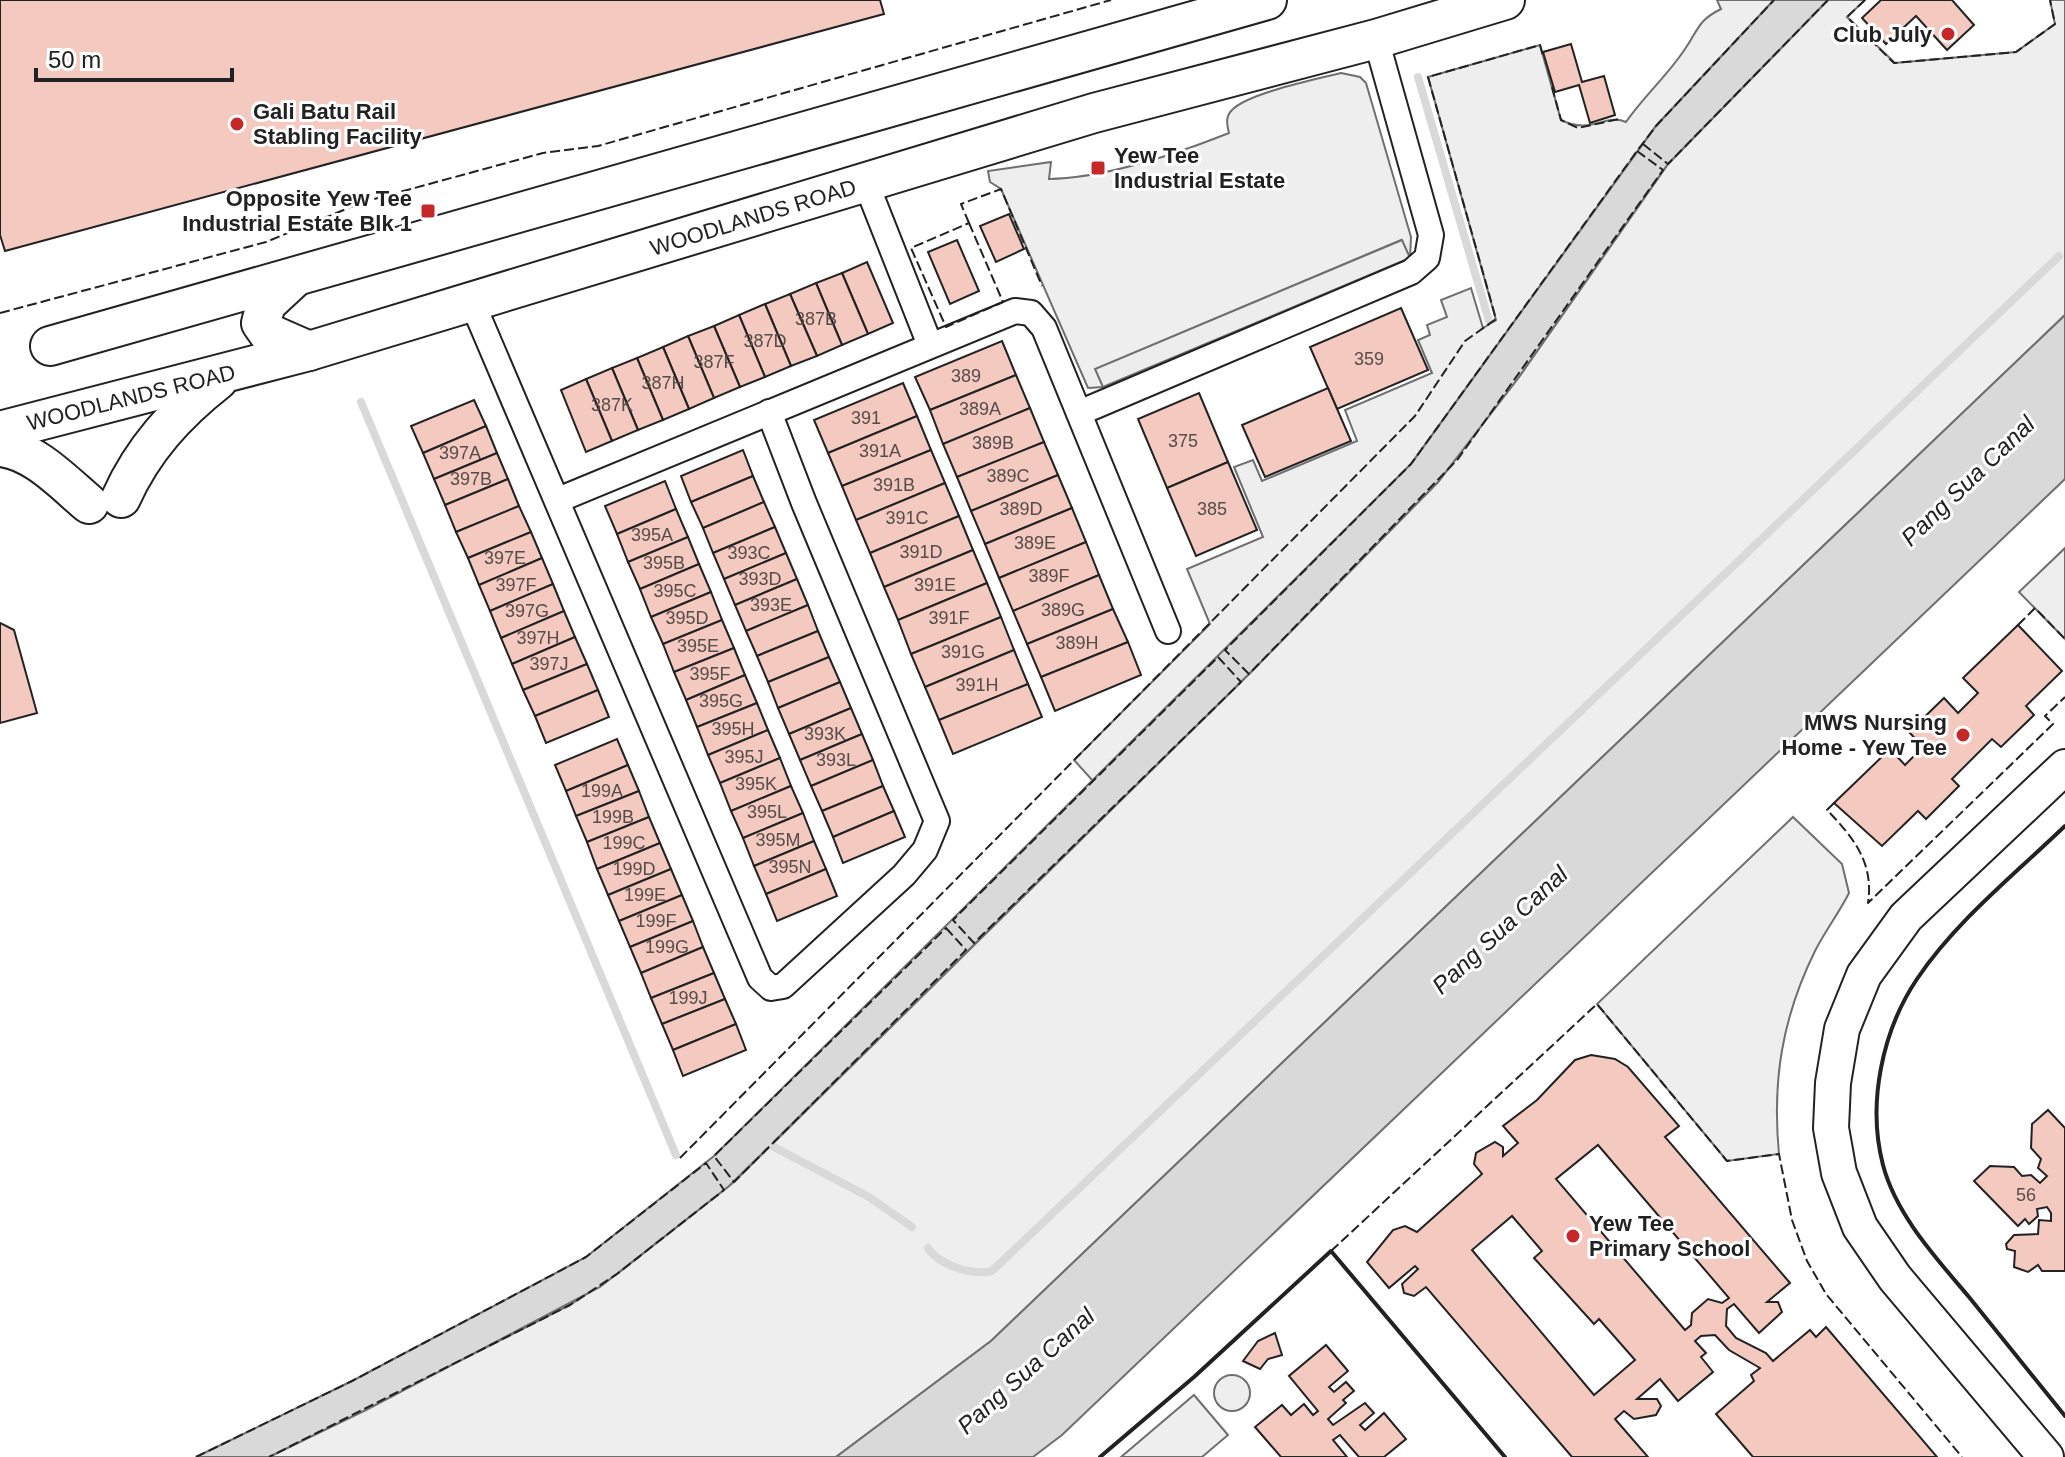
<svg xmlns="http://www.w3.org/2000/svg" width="2065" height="1457" font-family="Arial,sans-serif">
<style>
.green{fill:#eee;stroke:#6f6f6f;stroke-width:2}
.parking{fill:#ededed;stroke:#6f6f6f;stroke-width:2}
.water{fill:#d9d9d9;stroke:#6f6f6f;stroke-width:2}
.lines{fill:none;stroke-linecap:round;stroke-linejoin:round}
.stream{stroke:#d9d9d9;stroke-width:8}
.building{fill:#f3c9c0;stroke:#222;stroke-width:2;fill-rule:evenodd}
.street-casing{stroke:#222;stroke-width:28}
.secondary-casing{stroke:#222;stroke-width:38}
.primary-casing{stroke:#222;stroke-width:42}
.street{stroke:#fff;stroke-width:24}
.secondary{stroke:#fff;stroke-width:34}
.primary{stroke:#fff;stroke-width:38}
.fence{stroke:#222;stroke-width:2;stroke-dasharray:10 4;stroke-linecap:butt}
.wall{stroke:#222;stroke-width:4}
.poi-dot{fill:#c62828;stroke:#fff;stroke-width:3}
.labels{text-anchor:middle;stroke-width:6;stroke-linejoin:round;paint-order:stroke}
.number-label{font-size:18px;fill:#564c4a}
.poi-label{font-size:22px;font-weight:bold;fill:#222;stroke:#fff;text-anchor:end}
.street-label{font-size:22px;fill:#222;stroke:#fff}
.water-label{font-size:24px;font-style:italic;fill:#222;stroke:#fff}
</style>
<rect width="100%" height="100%" fill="#fff"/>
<!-- green -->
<g class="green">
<path d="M1717,0h57l-118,126 -245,338 -318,317 -19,-21 136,-136 -23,-55 76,-32 -29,-70 19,-7 9,21 95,-40 -12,-31 87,-37 -14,-33 12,-5 -3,-10 20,-8 -6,-17 30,-12 12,40 13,-8 -68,-243 112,-32 21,75c30,15 45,-7 65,2 18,-26 42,-47 59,-73 14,-20 12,-28 36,-40z"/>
<polygon points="1828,0 1865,0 1847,17 1895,63 2016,52 2055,24 2050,0 2065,0 2065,315 991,1341 836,1457 269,1457 570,1305 617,1274 734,1182 1249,674 1438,482 1519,377 1668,164"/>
<path d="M1341,73l19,4 6,6 45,154 -1,21 -9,-18 -305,129 7,18 -15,1 -87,-199 -11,-7 -2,-11 63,-9 -2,17c56,-1 127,-25 180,-46 -2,-8 -4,-16 3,-23 16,-17 85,-31 109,-37z"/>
<polygon points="2065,548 2065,639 2019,592"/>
<path d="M1793,817l49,47 7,29c-10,20 -24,38 -34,58 -33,67 -43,130 -36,203l-52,7 -130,-157z"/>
<circle cx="1232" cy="1393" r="18"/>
<polygon points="1194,1395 1228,1435 1202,1457 1121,1457"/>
</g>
<!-- parking -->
<polygon class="parking" points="1402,240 1410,258 1103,387 1095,369"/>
<!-- water -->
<g class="water">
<polygon points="1774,0 1828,0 1668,164 1519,377 1438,482 1249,674 729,1186 600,1287 366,1410 269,1457 196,1457 352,1381 586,1257 714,1156 1411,464 1656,126"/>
<polygon points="2065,315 2065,479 1062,1435 1033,1457 836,1457 991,1341"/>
</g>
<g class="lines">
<!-- stream -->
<g class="stream">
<polyline points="1418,77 1489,321"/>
<polyline points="361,402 676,1155"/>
<polyline points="763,1137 772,1146 869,1197 912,1227"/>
<path d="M928,1248c11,17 44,28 64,23l1067,-1015"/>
</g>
</g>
<!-- building -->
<g class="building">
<polygon points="0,0 880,0 884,14 5,251 0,235"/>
<polygon points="1881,0 1952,0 1974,25 1947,50 1916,16 1886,44 1862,18"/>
<polygon points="1571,44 1582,82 1604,76 1615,115 1590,123 1579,85 1555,92 1543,52"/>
<polygon points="1009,214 1024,249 996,262 980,226"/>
<polygon points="957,240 979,291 950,304 928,252"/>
<polygon points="867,262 893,323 868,334 842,273"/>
<polygon points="842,273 868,334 842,345 816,283"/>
<polygon points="816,283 842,345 817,356 790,294"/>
<polygon points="790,294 817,356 791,366 765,304"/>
<polygon points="765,304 791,366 765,377 739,315"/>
<polygon points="1401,308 1428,370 1337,409 1310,347"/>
<polygon points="739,315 765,377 740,387 714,326"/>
<polygon points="714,326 740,387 714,398 688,336"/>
<polygon points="688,336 714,398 689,409 663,347"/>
<polygon points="1002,341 1016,375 930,410 915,377"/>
<polygon points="663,347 689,409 663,420 637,358"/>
<polygon points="637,358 663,420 638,430 612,368"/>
<polygon points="612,368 638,430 612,441 586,379"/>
<polygon points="1016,375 1030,408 943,444 930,410"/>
<polygon points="586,379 612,441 586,452 561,390"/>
<polygon points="903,383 917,416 828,453 814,420"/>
<polygon points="1328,388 1351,441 1265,477 1242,425"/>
<polygon points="1199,393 1228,462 1167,488 1138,419"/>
<polygon points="474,400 486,426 423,453 411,426"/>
<polygon points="1030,408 1044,442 957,477 943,444"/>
<polygon points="917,416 931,450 842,486 828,453"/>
<polygon points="486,426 497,453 434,479 423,453"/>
<polygon points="1044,442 1058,475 971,511 957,477"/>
<polygon points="743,450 753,476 691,502 681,476"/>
<polygon points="931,450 945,483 856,520 842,486"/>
<polygon points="497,453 508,479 445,505 434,479"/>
<polygon points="1228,462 1257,530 1196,556 1167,488"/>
<polygon points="1058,475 1072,508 985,544 971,511"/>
<polygon points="753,476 764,502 703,528 691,502"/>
<polygon points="508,479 519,506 456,532 445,505"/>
<polygon points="665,481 676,509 617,534 605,506"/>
<polygon points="945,483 959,516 870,553 856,520"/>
<polygon points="764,502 775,527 713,553 703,528"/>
<polygon points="519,506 531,532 468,558 456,532"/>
<polygon points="1072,508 1086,542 999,578 985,544"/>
<polygon points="676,509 688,537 628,562 617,534"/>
<polygon points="959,516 973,550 884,587 870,553"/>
<polygon points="775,527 786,553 724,579 713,553"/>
<polygon points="531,532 542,558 479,585 468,558"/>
<polygon points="688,537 699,564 640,589 628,562"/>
<polygon points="1086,542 1099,575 1013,611 999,578"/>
<polygon points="973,550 987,583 898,620 884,587"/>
<polygon points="786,553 797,579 735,605 724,579"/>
<polygon points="542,558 553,584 490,611 479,585"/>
<polygon points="699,564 711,592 651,617 640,589"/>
<polygon points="1099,575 1113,609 1027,644 1013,611"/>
<polygon points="797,579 808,605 746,631 735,605"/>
<polygon points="987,583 1001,617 911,654 898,620"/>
<polygon points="553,584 564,611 501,638 490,611"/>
<polygon points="711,592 722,620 663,644 651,617"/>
<polygon points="808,605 818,631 757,656 746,631"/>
<polygon points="1113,609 1128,642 1041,677 1027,644"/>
<polygon points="564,611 575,637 512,664 501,638"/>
<polygon points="1001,617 1014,650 925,687 911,654"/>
<polygon points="722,620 734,648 674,672 663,644"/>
<polygon points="0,623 14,630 37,713 0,723"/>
<polygon points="2018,625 2062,671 2026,706 2034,715 2001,747 1992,739 1952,779 1959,786 1926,819 1918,811 1882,846 1834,803 1890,749 1905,765 1923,747 1909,732 1944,698 1958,713 1978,693 1963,678"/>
<polygon points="818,631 829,657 768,682 757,656"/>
<polygon points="575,637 587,664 523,690 512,664"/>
<polygon points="1128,642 1141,675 1055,711 1041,677"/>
<polygon points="734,648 745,675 686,700 674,672"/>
<polygon points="1014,650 1028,684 939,720 925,687"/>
<polygon points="829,657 840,682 778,708 768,682"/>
<polygon points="587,664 598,690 535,716 523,690"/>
<polygon points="745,675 757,703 697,727 686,700"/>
<polygon points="840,682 851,708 789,734 778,708"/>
<polygon points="1028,684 1042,717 953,754 939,720"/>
<polygon points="598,690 609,717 546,743 535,716"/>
<polygon points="757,703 768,730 708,755 697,727"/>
<polygon points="851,708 862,734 800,760 789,734"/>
<polygon points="768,730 780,758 720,783 708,755"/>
<polygon points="862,734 873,760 811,786 800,760"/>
<polygon points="617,739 628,765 566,791 555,765"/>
<polygon points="780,758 791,786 731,811 720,783"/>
<polygon points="873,760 883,786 822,811 811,786"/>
<polygon points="628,765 639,791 576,816 566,791"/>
<polygon points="791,786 803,813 743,838 731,811"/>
<polygon points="883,786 894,811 833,837 822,811"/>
<polygon points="639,791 649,817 587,842 576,816"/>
<polygon points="894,811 905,837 843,863 833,837"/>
<polygon points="803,813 814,841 754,866 743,838"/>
<polygon points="649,817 660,843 597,869 587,842"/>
<polygon points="814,841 826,869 766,894 754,866"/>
<polygon points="660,843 671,869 608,895 597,869"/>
<polygon points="671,869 682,895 619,921 608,895"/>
<polygon points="826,869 837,896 777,921 766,894"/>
<polygon points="682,895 693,921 630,947 619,921"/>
<polygon points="693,921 703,947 641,973 630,947"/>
<polygon points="703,947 714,973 651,998 641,973"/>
<polygon points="714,973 725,999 662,1024 651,998"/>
<polygon points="725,999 736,1024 673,1050 662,1024"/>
<polygon points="736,1024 746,1050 683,1076 673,1050"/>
<path d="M1591,1055l24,4 13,8 51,59 -14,11 125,146 -23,19h11l4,10 -23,21 -25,-29 -7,5 -1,17 10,12 30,15 7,8 37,-31 6,7 10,-10 111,130h-184l-37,-43 38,-33 -3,-6 9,-7 -31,-18 -14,-15 -14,1 -6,5 11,12 -5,4 12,15 -35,29 -18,-22 -23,20h20l4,7 -5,9 -22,4 -10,-8 -9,8 33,38h-76l-146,-170 -12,9 -10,-3 -2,-9 16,-15 -3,-3 -26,22 -22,-26 26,-32 12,-4 12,6 65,-58 -8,-10 2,-11 19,-11 8,5v9l15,-13 -15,-17 34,-26 38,-40zM1598,1145l131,153 -7,5 -14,-4 -16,14 -1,12 -6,5 -129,-151zM1512,1216l30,35 -8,7 60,66 5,-5 36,41 -41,35 -122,-145z"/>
<polygon points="2048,1110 2065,1128 2065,1271 2042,1271 2038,1265 2028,1272 2014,1267 2015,1251 2007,1249 2006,1244 2014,1235 2038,1234 2039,1220 2051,1221 2051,1213 2047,1207 2037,1209 2038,1216 2029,1224 2025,1219 2018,1226 1974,1181 1990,1166 2014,1167 2022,1176 2031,1175 2040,1183 2047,1176 2038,1168 2041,1159 2031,1148 2032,1124"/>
<polygon points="1275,1333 1282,1355 1268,1359 1260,1369 1243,1361 1258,1341"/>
<polygon points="1326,1345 1348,1371 1329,1387 1334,1392 1346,1382 1354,1391 1343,1400 1346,1403 1328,1419 1333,1425 1365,1403 1374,1413 1360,1425 1365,1430 1384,1413 1406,1439 1384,1457 1359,1457 1340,1435 1333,1440 1347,1457 1281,1457 1255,1427 1282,1405 1291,1415 1304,1404 1313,1415 1318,1411 1289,1376"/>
</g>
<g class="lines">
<!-- street casing -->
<g class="street-casing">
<g id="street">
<polyline points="866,183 930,345"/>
<polyline points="472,302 760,978 771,988 783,986 904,875 925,850 937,821 804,503 769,412"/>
<polyline points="1079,413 1411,272 1427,258 1431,235 1376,39"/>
<polyline points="558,500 1015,311 1031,313 1044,328 1168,631"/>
</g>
</g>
<!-- secondary casing -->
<g class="secondary-casing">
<polyline id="secondary" points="2046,1457 1895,1278 1860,1227 1839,1173 1831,1128 1833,1083 1842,1029 1864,975 1906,917 2065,767"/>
</g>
<!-- primary casing -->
<g class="primary-casing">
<g id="primary">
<polyline points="294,278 266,304 261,323 268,333 309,351"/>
<polyline points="50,346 1267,0"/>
<polyline points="0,431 309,351 1094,113 1376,39 1505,0"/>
<path d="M0,447c34,3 64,36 89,57"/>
<path d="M121,498c22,-49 55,-85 97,-118"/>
</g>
</g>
<!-- street -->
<use href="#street" class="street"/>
<!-- secondary -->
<use href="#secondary" class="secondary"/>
<!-- primary -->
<use href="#primary" class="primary"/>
<!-- fence -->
<g class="fence">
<polyline points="1865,0 1847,17 1894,63 2016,52 2055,24 2050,0"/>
<polyline points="1552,87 1561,120 1578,128 1619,119"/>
<polyline points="1643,144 1668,164 1828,0"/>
<polyline points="1637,151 1663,170 1458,459 1249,674 1225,650 1411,464 1637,151 1656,126 1774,0"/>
<polygon points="969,223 1003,302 946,327 911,248"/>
<polyline points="969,223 961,204 1001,189 1042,286"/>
<polyline points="0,313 266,242 363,202 543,153 598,146 1111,0"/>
<polyline points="2018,625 2035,608 2065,639"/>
<polygon points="1218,657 1241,682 974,943 953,920"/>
<path d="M1834,803l-7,7c27,28 47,53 41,93l185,-179 -8,-8 20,-19"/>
<polygon points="946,928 966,950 734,1182 714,1156"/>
<polyline points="680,1158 1415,416 1465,341 1496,319 1428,77 1540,45 1543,56"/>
<polyline points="1331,1251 1597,1004 1727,1161 1779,1154 1792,1220 1807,1261 1826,1294 1962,1457"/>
<polyline points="196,1457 352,1381 586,1257 706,1163 724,1190 617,1274 570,1305 269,1457"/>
</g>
<!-- wall -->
<g class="wall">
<path d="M2065,826c-50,48 -109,95 -148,153 -35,52 -50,125 -34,186 13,50 54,94 86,132 32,40 64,79 96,119"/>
<polyline points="1100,1457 1194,1377 1331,1251 1505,1457"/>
</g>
</g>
<!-- markers -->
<g class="poi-dot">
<circle cx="1948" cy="34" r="8"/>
<circle cx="237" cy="124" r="8"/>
<rect x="1090" y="160" width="16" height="16" rx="4"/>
<rect x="420" y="203" width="16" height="16" rx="4"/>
<circle cx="1963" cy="735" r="8"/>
<circle cx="1573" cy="1236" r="8"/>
</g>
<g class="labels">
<!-- number labels -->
<g class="number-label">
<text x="816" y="325">387B</text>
<text x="765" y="347">387D</text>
<text x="1369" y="365">359</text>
<text x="714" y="368">387F</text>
<text x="966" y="382">389</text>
<text x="663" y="389">387H</text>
<text x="612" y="411">387K</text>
<text x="980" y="415">389A</text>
<text x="866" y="424">391</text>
<text x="1183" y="447">375</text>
<text x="993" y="449">389B</text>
<text x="880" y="457">391A</text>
<text x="460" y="459">397A</text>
<text x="1008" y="482">389C</text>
<text x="471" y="485">397B</text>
<text x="894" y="491">391B</text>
<text x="1021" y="515">389D</text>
<text x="1212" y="515">385</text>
<text x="907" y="524">391C</text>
<text x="652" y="541">395A</text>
<text x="1035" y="549">389E</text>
<text x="921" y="558">391D</text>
<text x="749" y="559">393C</text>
<text x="505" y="564">397E</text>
<text x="664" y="569">395B</text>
<text x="1049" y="582">389F</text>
<text x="760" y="585">393D</text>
<text x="516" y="591">397F</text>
<text x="935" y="591">391E</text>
<text x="675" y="597">395C</text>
<text x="771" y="611">393E</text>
<text x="1063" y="616">389G</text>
<text x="527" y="617">397G</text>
<text x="687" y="624">395D</text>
<text x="949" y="624">391F</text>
<text x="538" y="644">397H</text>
<text x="1077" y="649">389H</text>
<text x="698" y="652">395E</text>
<text x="963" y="658">391G</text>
<text x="549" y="670">397J</text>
<text x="710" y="680">395F</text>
<text x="977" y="691">391H</text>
<text x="721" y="707">395G</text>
<text x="733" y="735">395H</text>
<text x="825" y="740">393K</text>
<text x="744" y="763">395J</text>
<text x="836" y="766">393L</text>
<text x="756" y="790">395K</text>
<text x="602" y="797">199A</text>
<text x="767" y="818">395L</text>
<text x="613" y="823">199B</text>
<text x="778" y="846">395M</text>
<text x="624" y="849">199C</text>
<text x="790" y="873">395N</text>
<text x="634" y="875">199D</text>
<text x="645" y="901">199E</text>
<text x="656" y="927">199F</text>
<text x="667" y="953">199G</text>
<text x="688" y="1004">199J</text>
<text x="2026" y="1201">56</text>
</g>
<!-- poi labels -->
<g class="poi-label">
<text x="1932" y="42">Club July</text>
<text x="253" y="119" text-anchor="start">Gali Batu Rail<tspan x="253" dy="25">Stabling Facility</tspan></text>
<text x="1114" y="163" text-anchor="start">Yew Tee<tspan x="1114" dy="25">Industrial Estate</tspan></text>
<text x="412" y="206">Opposite Yew Tee<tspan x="412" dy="25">Industrial Estate Blk 1</tspan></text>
<text x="1947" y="730">MWS Nursing<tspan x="1947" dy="25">Home - Yew Tee</tspan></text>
<text x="1589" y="1231" text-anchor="start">Yew Tee<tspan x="1589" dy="25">Primary School</tspan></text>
</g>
<!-- street labels -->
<g class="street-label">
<text transform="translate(753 217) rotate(-17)" y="8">WOODLANDS ROAD</text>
<text transform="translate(131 397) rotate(-14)" y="8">WOODLANDS ROAD</text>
</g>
<!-- water labels -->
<g class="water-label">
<text transform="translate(1968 481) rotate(-44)" y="8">Pang Sua Canal</text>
<text transform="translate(1500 930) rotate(-43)" y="8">Pang Sua Canal</text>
<text transform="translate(1026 1371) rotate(-42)" y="8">Pang Sua Canal</text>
</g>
</g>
<!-- scale -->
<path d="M36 68v12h196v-12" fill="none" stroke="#222222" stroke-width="4"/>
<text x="48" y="68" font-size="24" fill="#222222" stroke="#ffffff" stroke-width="6" paint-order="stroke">50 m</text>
</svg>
